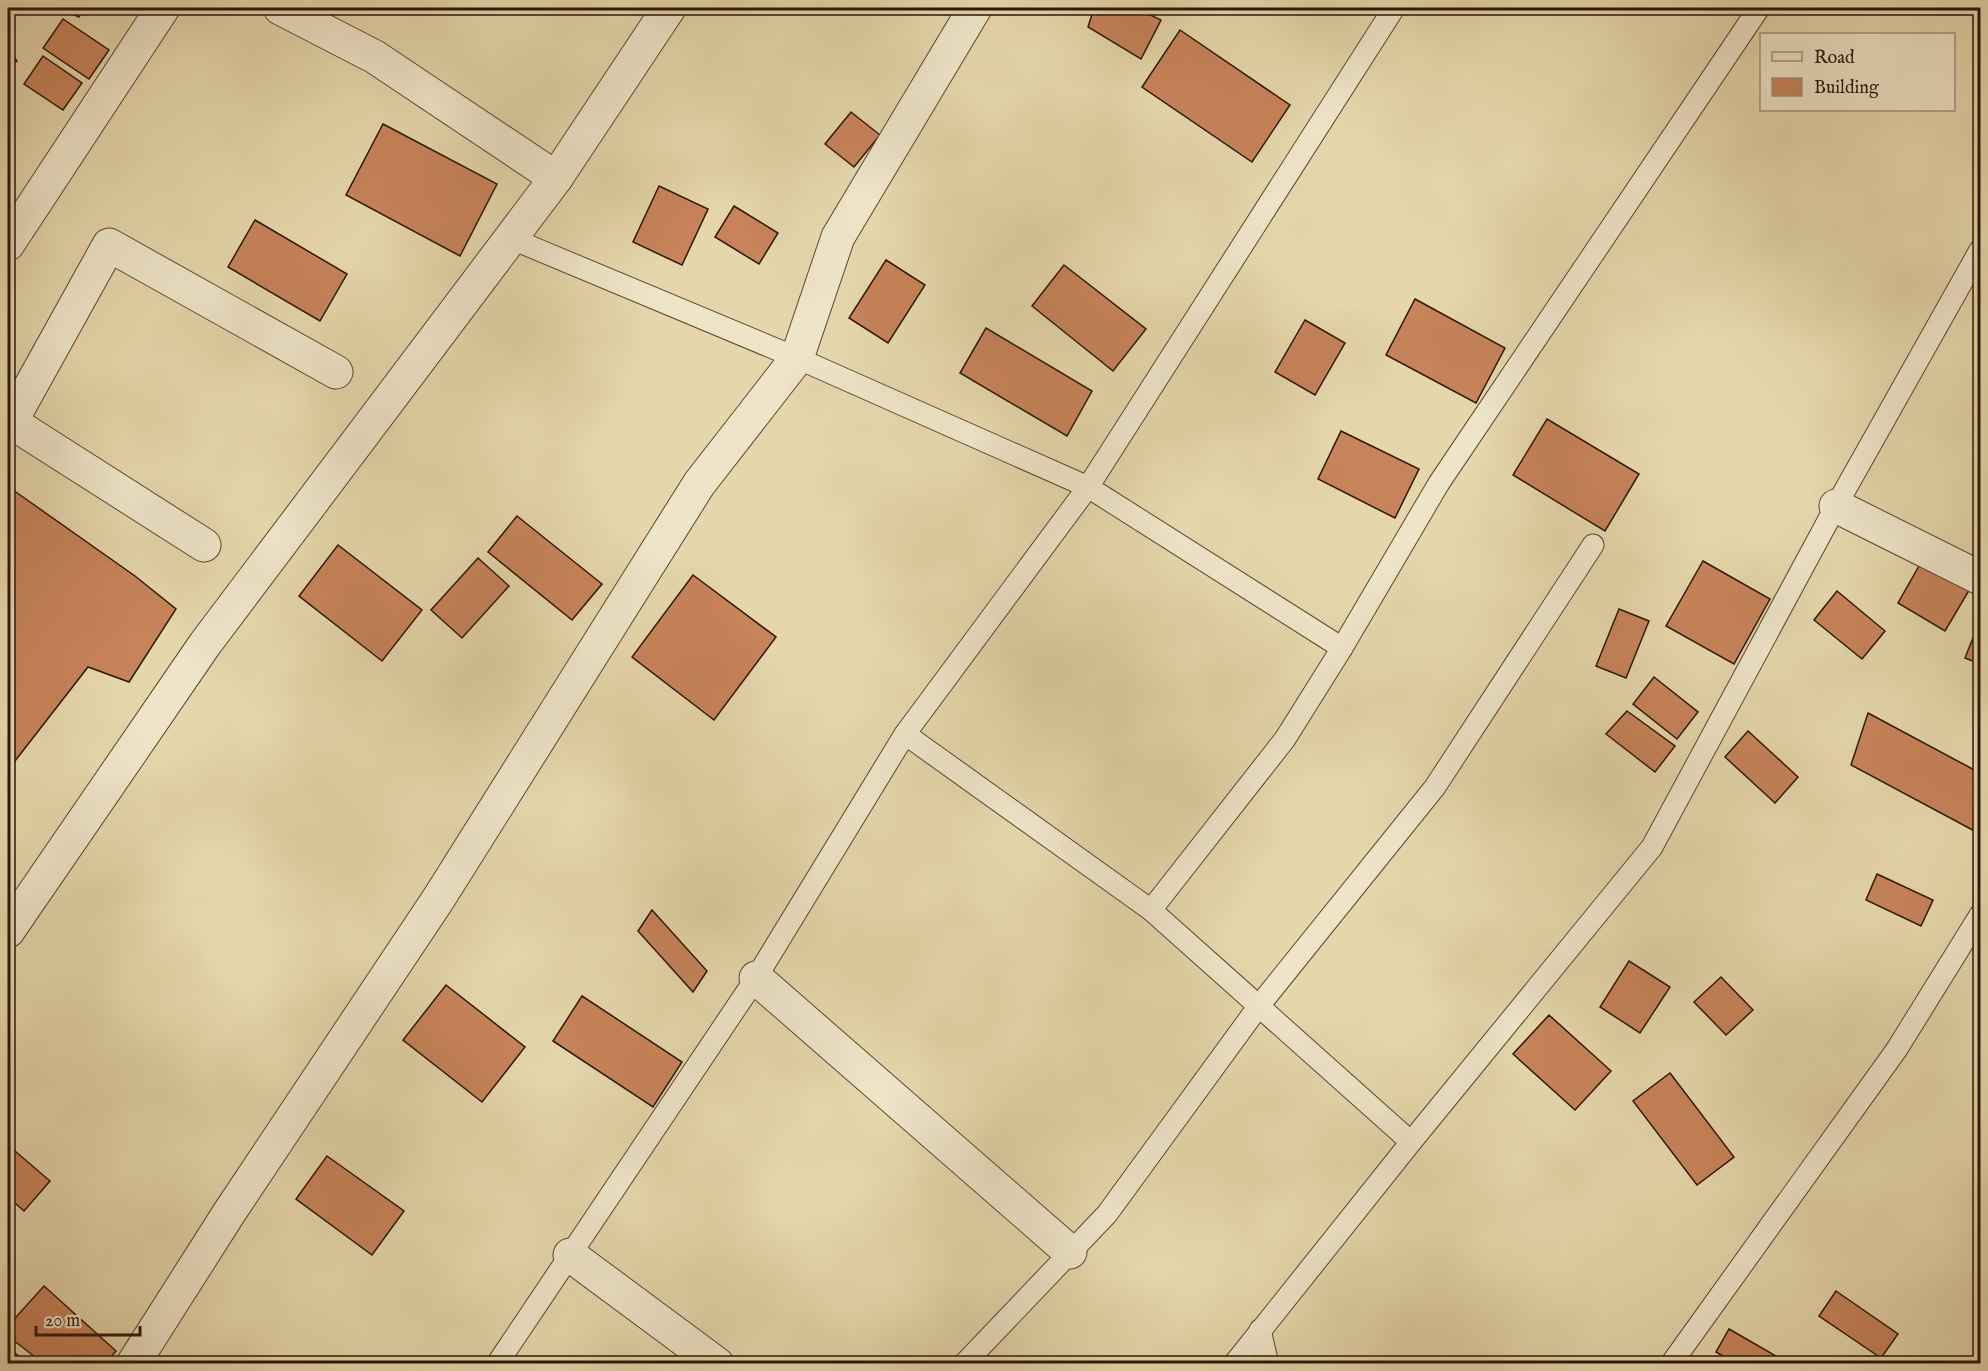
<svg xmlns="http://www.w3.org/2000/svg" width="1988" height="1371" font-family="'IM FELL English',serif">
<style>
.building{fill:#c7835a;stroke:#2c1607;stroke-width:1.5}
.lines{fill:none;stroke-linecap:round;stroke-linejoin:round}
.service-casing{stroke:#5a4630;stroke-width:23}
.minor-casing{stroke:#5a4630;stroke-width:35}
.service{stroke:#eee4c8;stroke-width:21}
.minor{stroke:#eee4c8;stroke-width:33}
</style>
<rect width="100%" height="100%" fill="#e5d6ab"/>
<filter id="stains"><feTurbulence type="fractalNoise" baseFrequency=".00333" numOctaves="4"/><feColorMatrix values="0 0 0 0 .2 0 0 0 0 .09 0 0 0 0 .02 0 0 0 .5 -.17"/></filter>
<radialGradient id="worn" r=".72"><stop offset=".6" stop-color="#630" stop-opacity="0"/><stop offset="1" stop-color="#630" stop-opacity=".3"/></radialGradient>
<!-- building -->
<g class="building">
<polygon points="59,8 84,8 79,17"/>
<polygon points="1094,8 1136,8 1161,20 1141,59 1088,27"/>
<polygon points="63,19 109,50 89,79 43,48"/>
<polygon points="1180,30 1290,105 1252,162 1142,87"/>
<polygon points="8,50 17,61 8,69"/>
<polygon points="43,56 82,83 63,110 24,84"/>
<polygon points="851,112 880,135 854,167 825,144"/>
<polygon points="383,124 497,184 460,256 346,195"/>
<polygon points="659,186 708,209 682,265 633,242"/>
<polygon points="734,206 778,233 759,264 715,237"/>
<polygon points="255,220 347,274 320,321 228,267"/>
<polygon points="886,260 925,285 888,343 849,318"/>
<polygon points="1064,265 1146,329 1113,371 1032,306"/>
<polygon points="1415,299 1505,348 1476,403 1386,355"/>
<polygon points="1305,320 1345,343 1315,395 1275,372"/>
<polygon points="986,328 1092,391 1067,436 960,373"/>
<polygon points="1547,419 1639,474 1605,531 1513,475"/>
<polygon points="1341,431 1419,469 1395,518 1318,479"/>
<polygon points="13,490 135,576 176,609 129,682 88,667 8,770 8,498"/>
<polygon points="517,516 602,584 572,620 488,552"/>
<polygon points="338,545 422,610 382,661 299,596"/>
<polygon points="478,558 509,586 462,638 431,610"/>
<polygon points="1923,559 1971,587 1945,631 1898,603"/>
<polygon points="1703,561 1770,599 1734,664 1666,626"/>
<polygon points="693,575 776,637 714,720 632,657"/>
<polygon points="1837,591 1885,631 1862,659 1814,620"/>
<polygon points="1619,609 1649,621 1626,678 1596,666"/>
<polygon points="1980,620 1980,664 1965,658"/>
<polygon points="1654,677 1698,712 1677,739 1633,704"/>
<polygon points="1627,711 1675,746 1655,772 1606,734"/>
<polygon points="1868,713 1980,773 1980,834 1851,765"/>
<polygon points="1748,731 1798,777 1775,803 1725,757"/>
<polygon points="1877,874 1933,900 1921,926 1866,900"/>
<polygon points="652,910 707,971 693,992 638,931"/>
<polygon points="1629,961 1670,987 1640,1033 1600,1007"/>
<polygon points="1721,977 1753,1010 1726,1035 1694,1002"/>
<polygon points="446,985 525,1047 482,1102 403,1040"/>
<polygon points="582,996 682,1062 653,1107 553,1041"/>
<polygon points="1549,1015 1611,1071 1575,1110 1513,1054"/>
<polygon points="1670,1073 1734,1157 1697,1185 1633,1101"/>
<polygon points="8,1145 50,1181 24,1211 8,1197"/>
<polygon points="327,1156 404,1211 372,1255 296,1199"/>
<polygon points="44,1286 116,1351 104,1364 44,1364 8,1336 8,1326"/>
<polygon points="1836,1291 1898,1334 1881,1358 1819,1316"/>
<polygon points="1729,1329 1790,1364 1736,1364 1716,1352"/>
<polygon points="8,1348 30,1364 8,1364"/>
</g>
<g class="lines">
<!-- service casing -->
<g class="service-casing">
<g id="service">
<polyline points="510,238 797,358 1088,487 1342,648"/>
<polyline points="905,734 1151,910 1411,1142"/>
<polyline points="1151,910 1285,739 1342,648 1439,483 1759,8"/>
<polyline points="1260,1330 1268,1364"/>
<polyline points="497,1364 756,978 905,734 1088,487 1394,8"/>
<polyline points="964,1364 1107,1214 1258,1007 1435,787 1593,545"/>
<polyline points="1234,1364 1411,1142 1652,847 1836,506 1980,250"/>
<polyline points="1671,1364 1897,1049 1980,915"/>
</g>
</g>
<!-- minor casing -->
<g class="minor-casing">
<g id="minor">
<polyline points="280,8 375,57 556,178"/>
<polyline points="8,244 163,8"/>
<polyline points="11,422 204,545"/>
<polyline points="8,427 109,245 336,372"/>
<polyline points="1836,506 1980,578"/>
<polyline points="8,931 205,644 556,178 669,8"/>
<polyline points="756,978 1070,1252"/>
<polyline points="570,1255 717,1364"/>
<polyline points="133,1364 229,1213 439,898 699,484 797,358 838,237 975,8"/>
</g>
</g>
<!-- service -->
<use href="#service" class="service"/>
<!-- minor -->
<use href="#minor" class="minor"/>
</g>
<!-- margin -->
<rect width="1988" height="1371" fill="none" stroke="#e5d6ab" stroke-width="30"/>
<rect x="9" y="9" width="1970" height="1353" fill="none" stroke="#2c1607" stroke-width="3"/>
<rect x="15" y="15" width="1958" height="1341" fill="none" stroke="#2c1607" stroke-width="1.5"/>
<!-- legend -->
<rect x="1760" y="33" width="195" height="78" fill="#eee4c8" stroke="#a0927b" stroke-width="1.5"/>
<rect x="1772" y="52" width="30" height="9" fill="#eee4c8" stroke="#a0927b" stroke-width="1.5"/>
<text x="1814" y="63" font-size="18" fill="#2c1607">Road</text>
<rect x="1772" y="78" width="30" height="18" fill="#c7835a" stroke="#a0927b" stroke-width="1.5"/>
<text x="1814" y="93" font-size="18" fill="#2c1607">Building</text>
<!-- scale -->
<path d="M36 1326v9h104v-9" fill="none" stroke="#2c1607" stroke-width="3"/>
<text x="45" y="1326" font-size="18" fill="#2c1607" stroke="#eee4c8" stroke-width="4.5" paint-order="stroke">20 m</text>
<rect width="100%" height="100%" filter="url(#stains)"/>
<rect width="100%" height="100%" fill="url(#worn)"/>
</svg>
